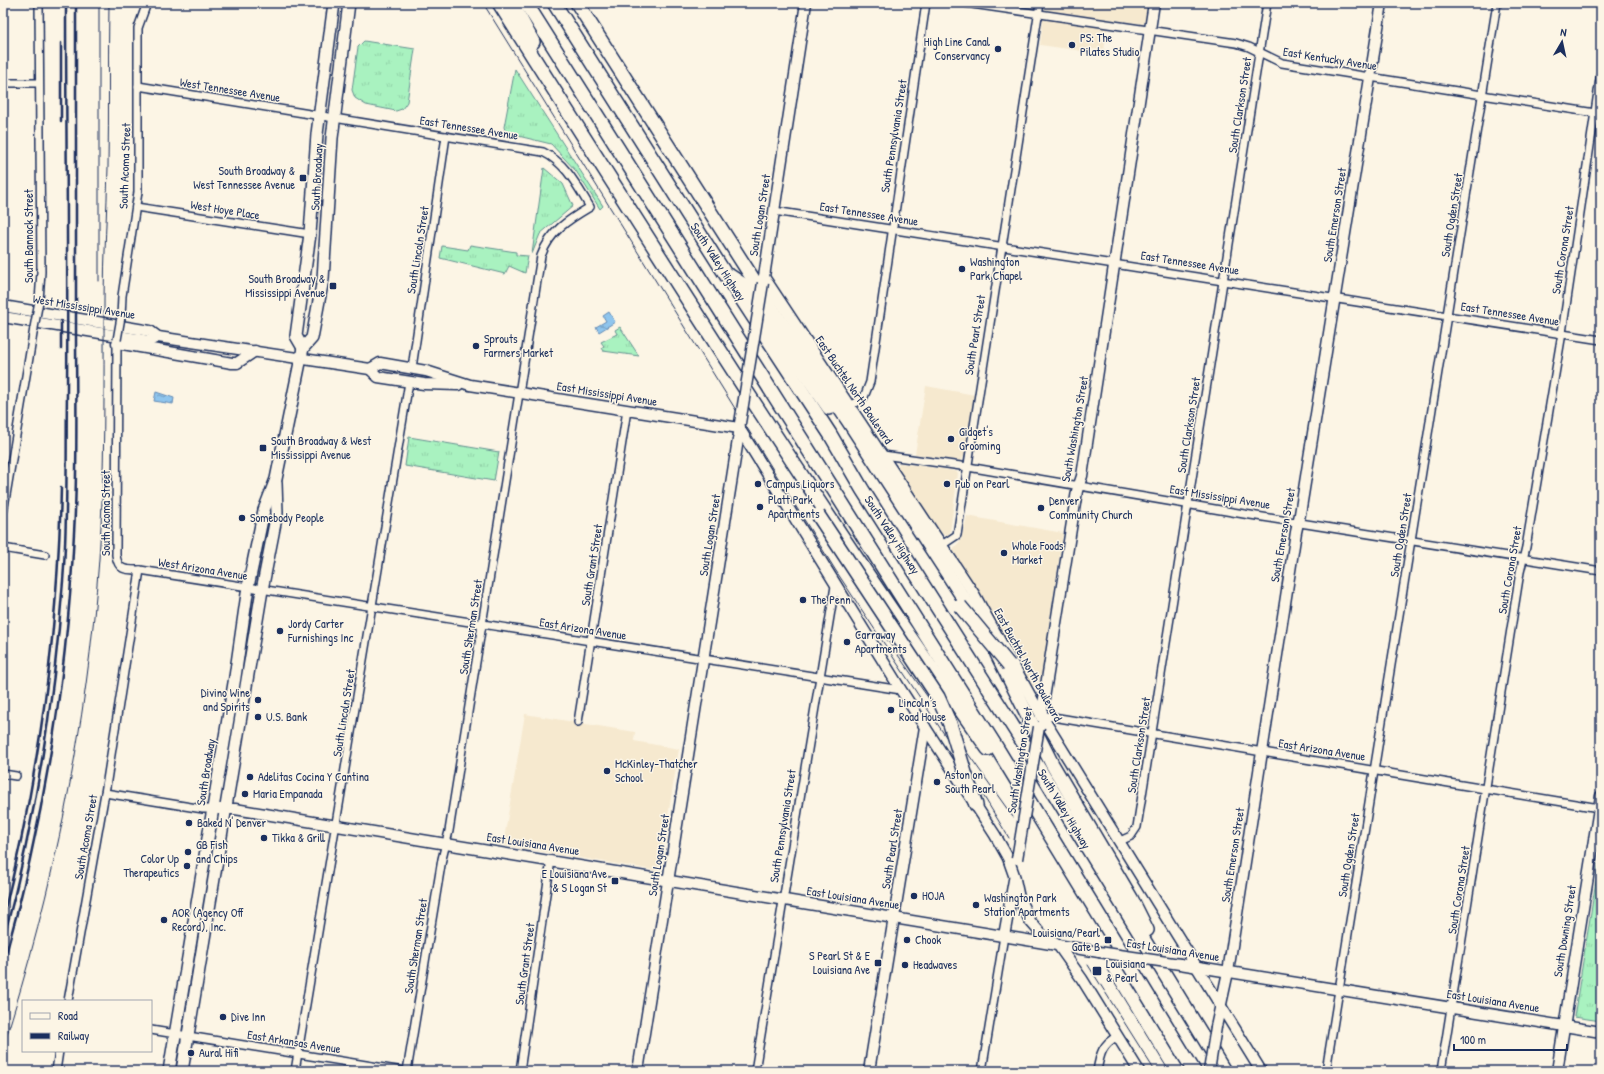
<svg xmlns="http://www.w3.org/2000/svg" width="1604" height="1074" font-family="'Patrick Hand',sans-serif">
<style>
.built{fill:#f6e9cf}
.grass{fill:url(#grass-tufts);stroke:#62908f}
.water{fill:url(#water-ripples);stroke:#6189b4}
.lines{fill:none;stroke-linecap:round;stroke-linejoin:round}
.street-casing{stroke:#1b2f5e;stroke-width:10}
.secondary-casing{stroke:#1b2f5e;stroke-width:13}
.primary-casing{stroke:#1b2f5e;stroke-width:14}
.highway-casing{stroke:#1b2f5e;stroke-width:16}
.street{stroke:#fcf5e5;stroke-width:7}
.secondary{stroke:#fcf5e5;stroke-width:10}
.primary{stroke:#fcf5e5;stroke-width:11}
.highway{stroke:#fcf5e5;stroke-width:13}
.tram{stroke:#1b2f5e;stroke-width:1}
.rail{stroke:#1b2f5e;stroke-width:2.5}
.street-bridge-casing{stroke:#1b2f5e;stroke-width:10;stroke-linecap:butt}
.secondary-bridge-casing{stroke:#1b2f5e;stroke-width:13;stroke-linecap:butt}
.highway-bridge-casing{stroke:#1b2f5e;stroke-width:16;stroke-linecap:butt}
.street-bridge{stroke:#fcf5e5;stroke-width:7}
.secondary-bridge{stroke:#fcf5e5;stroke-width:10}
.highway-bridge{stroke:#fcf5e5;stroke-width:13}
.poi-dot{fill:#1b2f5e;stroke:#fcf5e5;stroke-width:1.5}
.labels{text-anchor:middle;stroke-width:3;stroke-linejoin:round;paint-order:stroke}
.poi-label{font-size:12px;fill:#1b2f5e;stroke:#fcf5e5;text-anchor:start}
.street-label{font-size:12px;fill:#1b2f5e;stroke:#fcf5e5}
</style>
<defs>
<pattern id="grass-tufts" width="24" height="20" patternUnits="userSpaceOnUse"><rect width="24" height="20" fill="#a9f2c0"/><path d="M3 7l-1-3M5 7V3M7 7l1-3M15 17l-1-3M17 17v-4M19 17l1-3" fill="none" stroke="#91d0a7"/></pattern>
<pattern id="water-ripples" width="26" height="14" patternUnits="userSpaceOnUse"><rect width="26" height="14" fill="#8fc5ed"/><path d="M2 4q2-2 4 0t4 0M15 11q2-2 4 0t4 0" fill="none" stroke="#74a0c3"/></pattern>
</defs>
<rect width="100%" height="100%" fill="#fcf5e5"/>
<filter id="ink" filterUnits="userSpaceOnUse"><feTurbulence type="fractalNoise" baseFrequency=".025" numOctaves="2"/><feDisplacementMap in="SourceGraphic" scale="8" xChannelSelector="R" yChannelSelector="G"/><feConvolveMatrix kernelMatrix="1 2 1 2 8 2 1 2 1" color-interpolation-filters="sRGB"/></filter>
<g filter="url(#ink)">
<!-- built -->
<g class="built">
<polygon points="1045,3 1148,3 1146,20 1143,24 1108,19 1104,51 1091,49 1090,52 1040,45"/>
<polygon points="926,386 975,395 965,455 960,461 915,454"/>
<polygon points="899,463 955,471 958,473 950,532 948,535 939,534 897,469"/>
<polygon points="967,516 1063,533 1041,678 1035,686 1031,686 955,558 953,549 961,540"/>
<polygon points="525,714 635,732 634,741 679,749 659,871 503,845"/>
</g>
<!-- grass -->
<g class="grass">
<polygon points="364,41 415,49 407,102 402,109 396,111 366,105 355,98 352,90 358,47"/>
<polygon points="515,69 603,206 600,209 576,171 551,144 506,133 504,127"/>
<polygon points="544,168 563,184 573,206 540,234 532,254"/>
<polygon points="470,245 516,252 516,255 528,256 525,273 509,266 505,274 440,258 442,246 468,250"/>
<polygon points="620,327 639,356 603,351 601,348 604,346 601,342 617,334 615,330"/>
<polygon points="409,437 499,452 494,481 405,466"/>
<polygon points="1601,850 1601,1021 1574,1017"/>
</g>
<!-- water -->
<g class="water">
<polygon points="609,312 615,322 599,332 596,327 606,321 603,316"/>
<polygon points="156,392 174,398 173,404 154,401"/>
</g>
<g class="lines">
<!-- street casing -->
<g class="street-casing">
<g id="street">
<polyline points="39,3 41,272 39,301"/>
<polyline points="965,3 1236,43 1249,47 1282,63 1601,114"/>
<polyline points="3,83 39,83"/>
<path d="M138,86l405,66c23,11 34,34 47,55 -22,13 -40,24 -49,49l-92,575 -7,28 -35,212"/>
<polyline points="136,207 310,234"/>
<polyline points="774,211 1601,340"/>
<polyline points="121,317 122,296 138,192 138,28 147,3"/>
<path d="M117,340l-1,215c2,16 10,15 24,15l761,120"/>
<polyline points="412,368 446,136"/>
<polyline points="850,406 864,397 870,382 926,3"/>
<polyline points="883,455 968,467 1244,514 1601,571"/>
<polyline points="3,513 34,328"/>
<polyline points="942,545 957,535 1040,3"/>
<polyline points="3,548 45,555"/>
<polyline points="1041,715 1599,808"/>
<polyline points="578,722 627,410"/>
<polyline points="3,774 16,776"/>
<polyline points="105,793 203,809 213,809"/>
<polyline points="1120,841 1131,836 1137,827 1267,3"/>
<polyline points="68,1001 105,793 140,570"/>
<polyline points="151,1030 403,1071"/>
<polyline points="56,1071 59,1051"/>
<polyline points="295,1071 409,382"/>
<polyline points="520,1071 551,860"/>
<polyline points="755,1071 835,586"/>
<polyline points="982,1071 1004,936"/>
<path d="M1097,1071c3,-17 5,-27 21,-35"/>
<polyline points="1326,1071 1497,3"/>
<polyline points="1441,1071 1520,572 1526,547 1562,333 1601,72"/>
</g>
</g>
<!-- secondary casing -->
<g class="secondary-casing">
<g id="secondary">
<polyline points="764,277 974,594 1041,715 1261,1071"/>
<polyline points="763,283 806,3"/>
<polyline points="3,306 150,331 158,337 370,369 380,363 426,371 470,385 739,428"/>
<polyline points="3,317 149,341 158,337"/>
<polyline points="117,343 232,363 237,363 255,351"/>
<polyline points="370,369 378,377 424,384 458,385"/>
<polyline points="739,428 901,690 995,835 1008,858 1014,875 1019,898 1030,921 1044,937 1058,945 1082,979 1139,1071"/>
<polyline points="1041,717 1077,491 1082,476 1154,3"/>
<polyline points="213,809 235,809 1099,952"/>
<polyline points="1004,936 1014,880"/>
<polyline points="1180,964 1601,1032"/>
<polyline points="1216,1027 1228,972 1296,532 1300,514 1382,3"/>
<polyline points="638,1071 740,427"/>
<polyline points="869,1071 925,727"/>
<polyline points="1557,1071 1601,796"/>
</g>
</g>
<!-- primary casing -->
<g class="primary-casing">
<g id="primary">
<polyline points="303,348 296,336 310,234 317,134 334,3"/>
<polyline points="169,1071 235,677 248,587 264,510 276,479 303,348 312,338 323,279 332,138 349,3"/>
<polyline points="182,1071 262,590 277,513 276,483"/>
</g>
</g>
<!-- highway casing -->
<g class="highway-casing">
<g id="highway">
<path d="M499,3c159,251 317,503 489,746"/>
<polyline points="512,3 533,42"/>
<polyline points="526,3 995,745 1194,1071"/>
<polyline points="554,3 724,272 830,434 862,489 1024,744 1224,1071"/>
<polyline points="577,3 778,318 847,419 981,625"/>
<polyline points="730,276 745,286 829,408"/>
<polyline points="997,654 1052,764 1131,898 1147,930"/>
<polyline points="966,776 976,805"/>
</g>
</g>
<!-- street -->
<use href="#street" class="street"/>
<!-- secondary -->
<use href="#secondary" class="secondary"/>
<!-- primary -->
<use href="#primary" class="primary"/>
<!-- highway -->
<use href="#highway" class="highway"/>
<!-- tram -->
<g class="tram">
<polyline points="99,3 99,281"/>
<polyline points="483,3 836,571 966,767 1009,838"/>
<polyline points="883,634 1013,817"/>
<polyline points="1088,965 1155,1071"/>
<polyline points="1106,968 1169,1071"/>
<path d="M3,1047c51,-159 84,-321 96,-488 6,-86 5,-173 5,-259 0,-44 3,-89 4,-133 1,-54 0,-109 1,-164"/>
</g>
<!-- rail -->
<g class="rail">
<polyline points="61,121 61,43"/>
<polyline points="61,321 61,349"/>
<path d="M3,917c36,-140 55,-286 58,-430"/>
<path d="M3,941c32,-118 51,-239 60,-360 5,-63 3,-126 4,-189 1,-130 -1,-259 -1,-389"/>
<path d="M3,965c40,-140 64,-287 71,-432 4,-68 2,-136 2,-204 0,-109 0,-217 0,-326"/>
</g>
<!-- street-bridge casing -->
<g class="street-bridge-casing">
<g id="street-bridge">
<polyline points="34,328 39,301"/>
<polyline points="117,340 121,317"/>
</g>
</g>
<!-- secondary-bridge casing -->
<g class="secondary-bridge-casing">
<g id="secondary-bridge">
<polyline points="740,423 763,283"/>
<polyline points="1017,859 1039,727"/>
<polyline points="1099,952 1180,964"/>
<polyline points="1209,1071 1216,1027"/>
</g>
</g>
<!-- highway-bridge casing -->
<g class="highway-bridge-casing">
<g id="highway-bridge">
<polyline points="818,515 938,697 950,724 966,776"/>
<polyline points="960,606 1009,665"/>
</g>
</g>
<!-- street-bridge -->
<use href="#street-bridge" class="street-bridge"/>
<!-- secondary-bridge -->
<use href="#secondary-bridge" class="secondary-bridge"/>
<!-- highway-bridge -->
<use href="#highway-bridge" class="highway-bridge"/>
</g>
</g>
<!-- markers -->
<g class="poi-dot">
<circle cx="1072" cy="45" r="4"/>
<circle cx="998" cy="49" r="4"/>
<rect x="299" y="174" width="8" height="8" rx="2"/>
<circle cx="962" cy="269" r="4"/>
<rect x="329" y="282" width="8" height="8" rx="2"/>
<circle cx="476" cy="346" r="4"/>
<circle cx="951" cy="439" r="4"/>
<rect x="259" y="444" width="8" height="8" rx="2"/>
<circle cx="758" cy="484" r="4"/>
<circle cx="947" cy="484" r="4"/>
<circle cx="760" cy="507" r="4"/>
<circle cx="1041" cy="508" r="4"/>
<circle cx="242" cy="518" r="4"/>
<circle cx="1004" cy="553" r="4"/>
<circle cx="803" cy="600" r="4"/>
<circle cx="280" cy="631" r="4"/>
<circle cx="847" cy="642" r="4"/>
<circle cx="258" cy="700" r="4"/>
<circle cx="891" cy="710" r="4"/>
<circle cx="258" cy="717" r="4"/>
<circle cx="607" cy="771" r="4"/>
<circle cx="250" cy="777" r="4"/>
<circle cx="937" cy="782" r="4"/>
<circle cx="245" cy="794" r="4"/>
<circle cx="189" cy="823" r="4"/>
<circle cx="264" cy="838" r="4"/>
<circle cx="188" cy="852" r="4"/>
<circle cx="187" cy="866" r="4"/>
<rect x="611" y="877" width="8" height="8" rx="2"/>
<circle cx="914" cy="896" r="4"/>
<circle cx="976" cy="905" r="4"/>
<circle cx="164" cy="920" r="4"/>
<circle cx="907" cy="940" r="4"/>
<rect x="1104" y="936" width="8" height="8" rx="2"/>
<rect x="874" y="959" width="8" height="8" rx="2"/>
<circle cx="905" cy="965" r="4"/>
<rect x="1092" y="966" width="10" height="10" rx="2"/>
<circle cx="223" cy="1017" r="4"/>
<circle cx="191" cy="1053" r="4"/>
</g>
<g class="labels">
<!-- poi labels -->
<g class="poi-label">
<text x="1080" y="42">PS: The<tspan x="1080" dy="14">Pilates Studio</tspan></text>
<text x="990" y="46" text-anchor="end">High Line Canal<tspan x="990" dy="14">Conservancy</tspan></text>
<text x="295" y="175" text-anchor="end">South Broadway &amp;<tspan x="295" dy="14">West Tennessee Avenue</tspan></text>
<text x="970" y="266">Washington<tspan x="970" dy="14">Park Chapel</tspan></text>
<text x="325" y="283" text-anchor="end">South Broadway &amp;<tspan x="325" dy="14">Mississippi Avenue</tspan></text>
<text x="484" y="343">Sprouts<tspan x="484" dy="14">Farmers Market</tspan></text>
<text x="959" y="436">Gidget's<tspan x="959" dy="14">Grooming</tspan></text>
<text x="271" y="445">South Broadway &amp; West<tspan x="271" dy="14">Mississippi Avenue</tspan></text>
<text x="766" y="488">Campus Liquors</text>
<text x="955" y="488">Pub on Pearl</text>
<text x="768" y="504">Platt Park<tspan x="768" dy="14">Apartments</tspan></text>
<text x="1049" y="505">Denver<tspan x="1049" dy="14">Community Church</tspan></text>
<text x="250" y="522">Somebody People</text>
<text x="1012" y="550">Whole Foods<tspan x="1012" dy="14">Market</tspan></text>
<text x="811" y="604">The Penn</text>
<text x="288" y="628">Jordy Carter<tspan x="288" dy="14">Furnishings Inc</tspan></text>
<text x="855" y="639">Carraway<tspan x="855" dy="14">Apartments</tspan></text>
<text x="250" y="697" text-anchor="end">Divino Wine<tspan x="250" dy="14">and Spirits</tspan></text>
<text x="899" y="707">Lincoln's<tspan x="899" dy="14">Road House</tspan></text>
<text x="266" y="721">U.S. Bank</text>
<text x="615" y="768">McKinley-Thatcher<tspan x="615" dy="14">School</tspan></text>
<text x="945" y="779">Aston on<tspan x="945" dy="14">South Pearl</tspan></text>
<text x="258" y="781">Adelitas Cocina Y Cantina</text>
<text x="253" y="798">Maria Empanada</text>
<text x="197" y="827">Baked N' Denver</text>
<text x="272" y="842">Tikka &amp; Grill</text>
<text x="196" y="849">GB Fish<tspan x="196" dy="14">and Chips</tspan></text>
<text x="179" y="863" text-anchor="end">Color Up<tspan x="179" dy="14">Therapeutics</tspan></text>
<text x="607" y="878" text-anchor="end">E Louisiana Ave<tspan x="607" dy="14">&amp; S Logan St</tspan></text>
<text x="922" y="900">HOJA</text>
<text x="984" y="902">Washington Park<tspan x="984" dy="14">Station Apartments</tspan></text>
<text x="172" y="917">AOR (Agency Off<tspan x="172" dy="14">Record), Inc.</tspan></text>
<text x="1100" y="937" text-anchor="end">Louisiana/Pearl<tspan x="1100" dy="14">Gate B</tspan></text>
<text x="915" y="944">Chook</text>
<text x="870" y="960" text-anchor="end">S Pearl St &amp; E<tspan x="870" dy="14">Louisiana Ave</tspan></text>
<text x="1106" y="968">Louisiana<tspan x="1106" dy="14">&amp; Pearl</tspan></text>
<text x="913" y="969">Headwaves</text>
<text x="231" y="1021">Dive Inn</text>
<text x="199" y="1057">Aural Hifi</text>
</g>
<!-- street labels -->
<g class="street-label">
<text transform="translate(1330 59) rotate(9)" y="4">East Kentucky Avenue</text>
<text transform="translate(230 90) rotate(9)" y="4">West Tennessee Avenue</text>
<text transform="translate(1240 105) rotate(-81)" y="4">South Clarkson Street</text>
<text transform="translate(469 128) rotate(9)" y="4">East Tennessee Avenue</text>
<text transform="translate(894 136) rotate(-81)" y="4">South Pennsylvania Street</text>
<text transform="translate(125 166) rotate(-88)" y="4">South Acoma Street</text>
<text transform="translate(317 177) rotate(-87)" y="4">South Broadway</text>
<text transform="translate(225 210) rotate(9)" y="4">West Hoye Place</text>
<text transform="translate(869 214) rotate(9)" y="4">East Tennessee Avenue</text>
<text transform="translate(760 215) rotate(-81)" y="4">South Logan Street</text>
<text transform="translate(1335 215) rotate(-81)" y="4">South Emerson Street</text>
<text transform="translate(1452 215) rotate(-81)" y="4">South Ogden Street</text>
<text transform="translate(29 236) rotate(-90)" y="4">South Bannock Street</text>
<text transform="translate(418 250) rotate(-81)" y="4">South Lincoln Street</text>
<text transform="translate(1563 250) rotate(-81)" y="4">South Corona Street</text>
<text transform="translate(718 262) rotate(57)" y="4">South Valley Highway</text>
<text transform="translate(1190 263) rotate(9)" y="4">East Tennessee Avenue</text>
<text transform="translate(84 307) rotate(9)" y="4">West Mississippi Avenue</text>
<text transform="translate(1510 314) rotate(9)" y="4">East Tennessee Avenue</text>
<text transform="translate(975 335) rotate(-81)" y="4">South Pearl Street</text>
<text transform="translate(854 390) rotate(56)" y="4">East Buchtel North Boulevard</text>
<text transform="translate(607 394) rotate(9)" y="4">East Mississippi Avenue</text>
<text transform="translate(1189 425) rotate(-81)" y="4">South Clarkson Street</text>
<text transform="translate(1075 429) rotate(-80)" y="4">South Washington Street</text>
<text transform="translate(1220 497) rotate(9)" y="4">East Mississippi Avenue</text>
<text transform="translate(106 513) rotate(-90)" y="4">South Acoma Street</text>
<text transform="translate(710 535) rotate(-81)" y="4">South Logan Street</text>
<text transform="translate(892 535) rotate(57)" y="4">South Valley Highway</text>
<text transform="translate(1283 535) rotate(-80)" y="4">South Emerson Street</text>
<text transform="translate(1401 535) rotate(-81)" y="4">South Ogden Street</text>
<text transform="translate(592 565) rotate(-81)" y="4">South Grant Street</text>
<text transform="translate(203 569) rotate(9)" y="4">West Arizona Avenue</text>
<text transform="translate(1510 570) rotate(-80)" y="4">South Corona Street</text>
<text transform="translate(471 627) rotate(-81)" y="4">South Sherman Street</text>
<text transform="translate(583 629) rotate(9)" y="4">East Arizona Avenue</text>
<text transform="translate(1028 665) rotate(61)" y="4">East Buchtel North Boulevard</text>
<text transform="translate(344 713) rotate(-81)" y="4">South Lincoln Street</text>
<text transform="translate(1139 745) rotate(-81)" y="4">South Clarkson Street</text>
<text transform="translate(1322 750) rotate(9)" y="4">East Arizona Avenue</text>
<text transform="translate(1020 760) rotate(-81)" y="4">South Washington Street</text>
<text transform="translate(206 772) rotate(-81)" y="4">South Broadway</text>
<text transform="translate(1064 809) rotate(59)" y="4">South Valley Highway</text>
<text transform="translate(783 826) rotate(-81)" y="4">South Pennsylvania Street</text>
<text transform="translate(86 837) rotate(-80)" y="4">South Acoma Street</text>
<text transform="translate(533 844) rotate(9)" y="4">East Louisiana Avenue</text>
<text transform="translate(892 849) rotate(-81)" y="4">South Pearl Street</text>
<text transform="translate(659 855) rotate(-81)" y="4">South Logan Street</text>
<text transform="translate(1233 855) rotate(-81)" y="4">South Emerson Street</text>
<text transform="translate(1349 855) rotate(-81)" y="4">South Ogden Street</text>
<text transform="translate(1459 890) rotate(-81)" y="4">South Corona Street</text>
<text transform="translate(853 898) rotate(9)" y="4">East Louisiana Avenue</text>
<text transform="translate(1565 931) rotate(-81)" y="4">South Downing Street</text>
<text transform="translate(416 946) rotate(-81)" y="4">South Sherman Street</text>
<text transform="translate(1173 950) rotate(9)" y="4">East Louisiana Avenue</text>
<text transform="translate(525 964) rotate(-82)" y="4">South Grant Street</text>
<text transform="translate(1493 1001) rotate(9)" y="4">East Louisiana Avenue</text>
<text transform="translate(294 1042) rotate(9)" y="4">East Arkansas Avenue</text>
</g>
</g>
<!-- margin -->
<rect width="1604" height="1074" fill="none" stroke="#fcf5e5" stroke-width="16"/>
<rect x="8" y="8" width="1588" height="1058" fill="none" stroke="#1b2f5e" stroke-width="1.5" filter="url(#ink)"/>
<!-- legend -->
<rect x="22" y="1000" width="130" height="52" fill="#fcf5e5" stroke="#a2a6af"/>
<rect x="30" y="1013" width="20" height="6" fill="#fcf5e5" stroke="#a2a6af"/>
<text x="58" y="1020" font-size="12" fill="#1b2f5e">Road</text>
<rect x="30" y="1033" width="20" height="6" fill="#1b2f5e" stroke="#a2a6af"/>
<text x="58" y="1040" font-size="12" fill="#1b2f5e">Railway</text>
<!-- north arrow -->
<g transform="translate(1562 42) rotate(9)" stroke="#fcf5e5" stroke-width="3" paint-order="stroke">
<path d="M0-3L7 15L0 10L-7 15Z" fill="#1b2f5e"/>
<text y="-6" font-size="11" font-weight="bold" text-anchor="middle" fill="#1b2f5e">N</text>
</g>
<!-- scale -->
<path d="M1454 1044v6h113v-6" fill="none" stroke="#1b2f5e" stroke-width="2"/>
<text x="1460" y="1044" font-size="12" fill="#1b2f5e" stroke="#fcf5e5" stroke-width="3" paint-order="stroke">100 m</text>
</svg>
